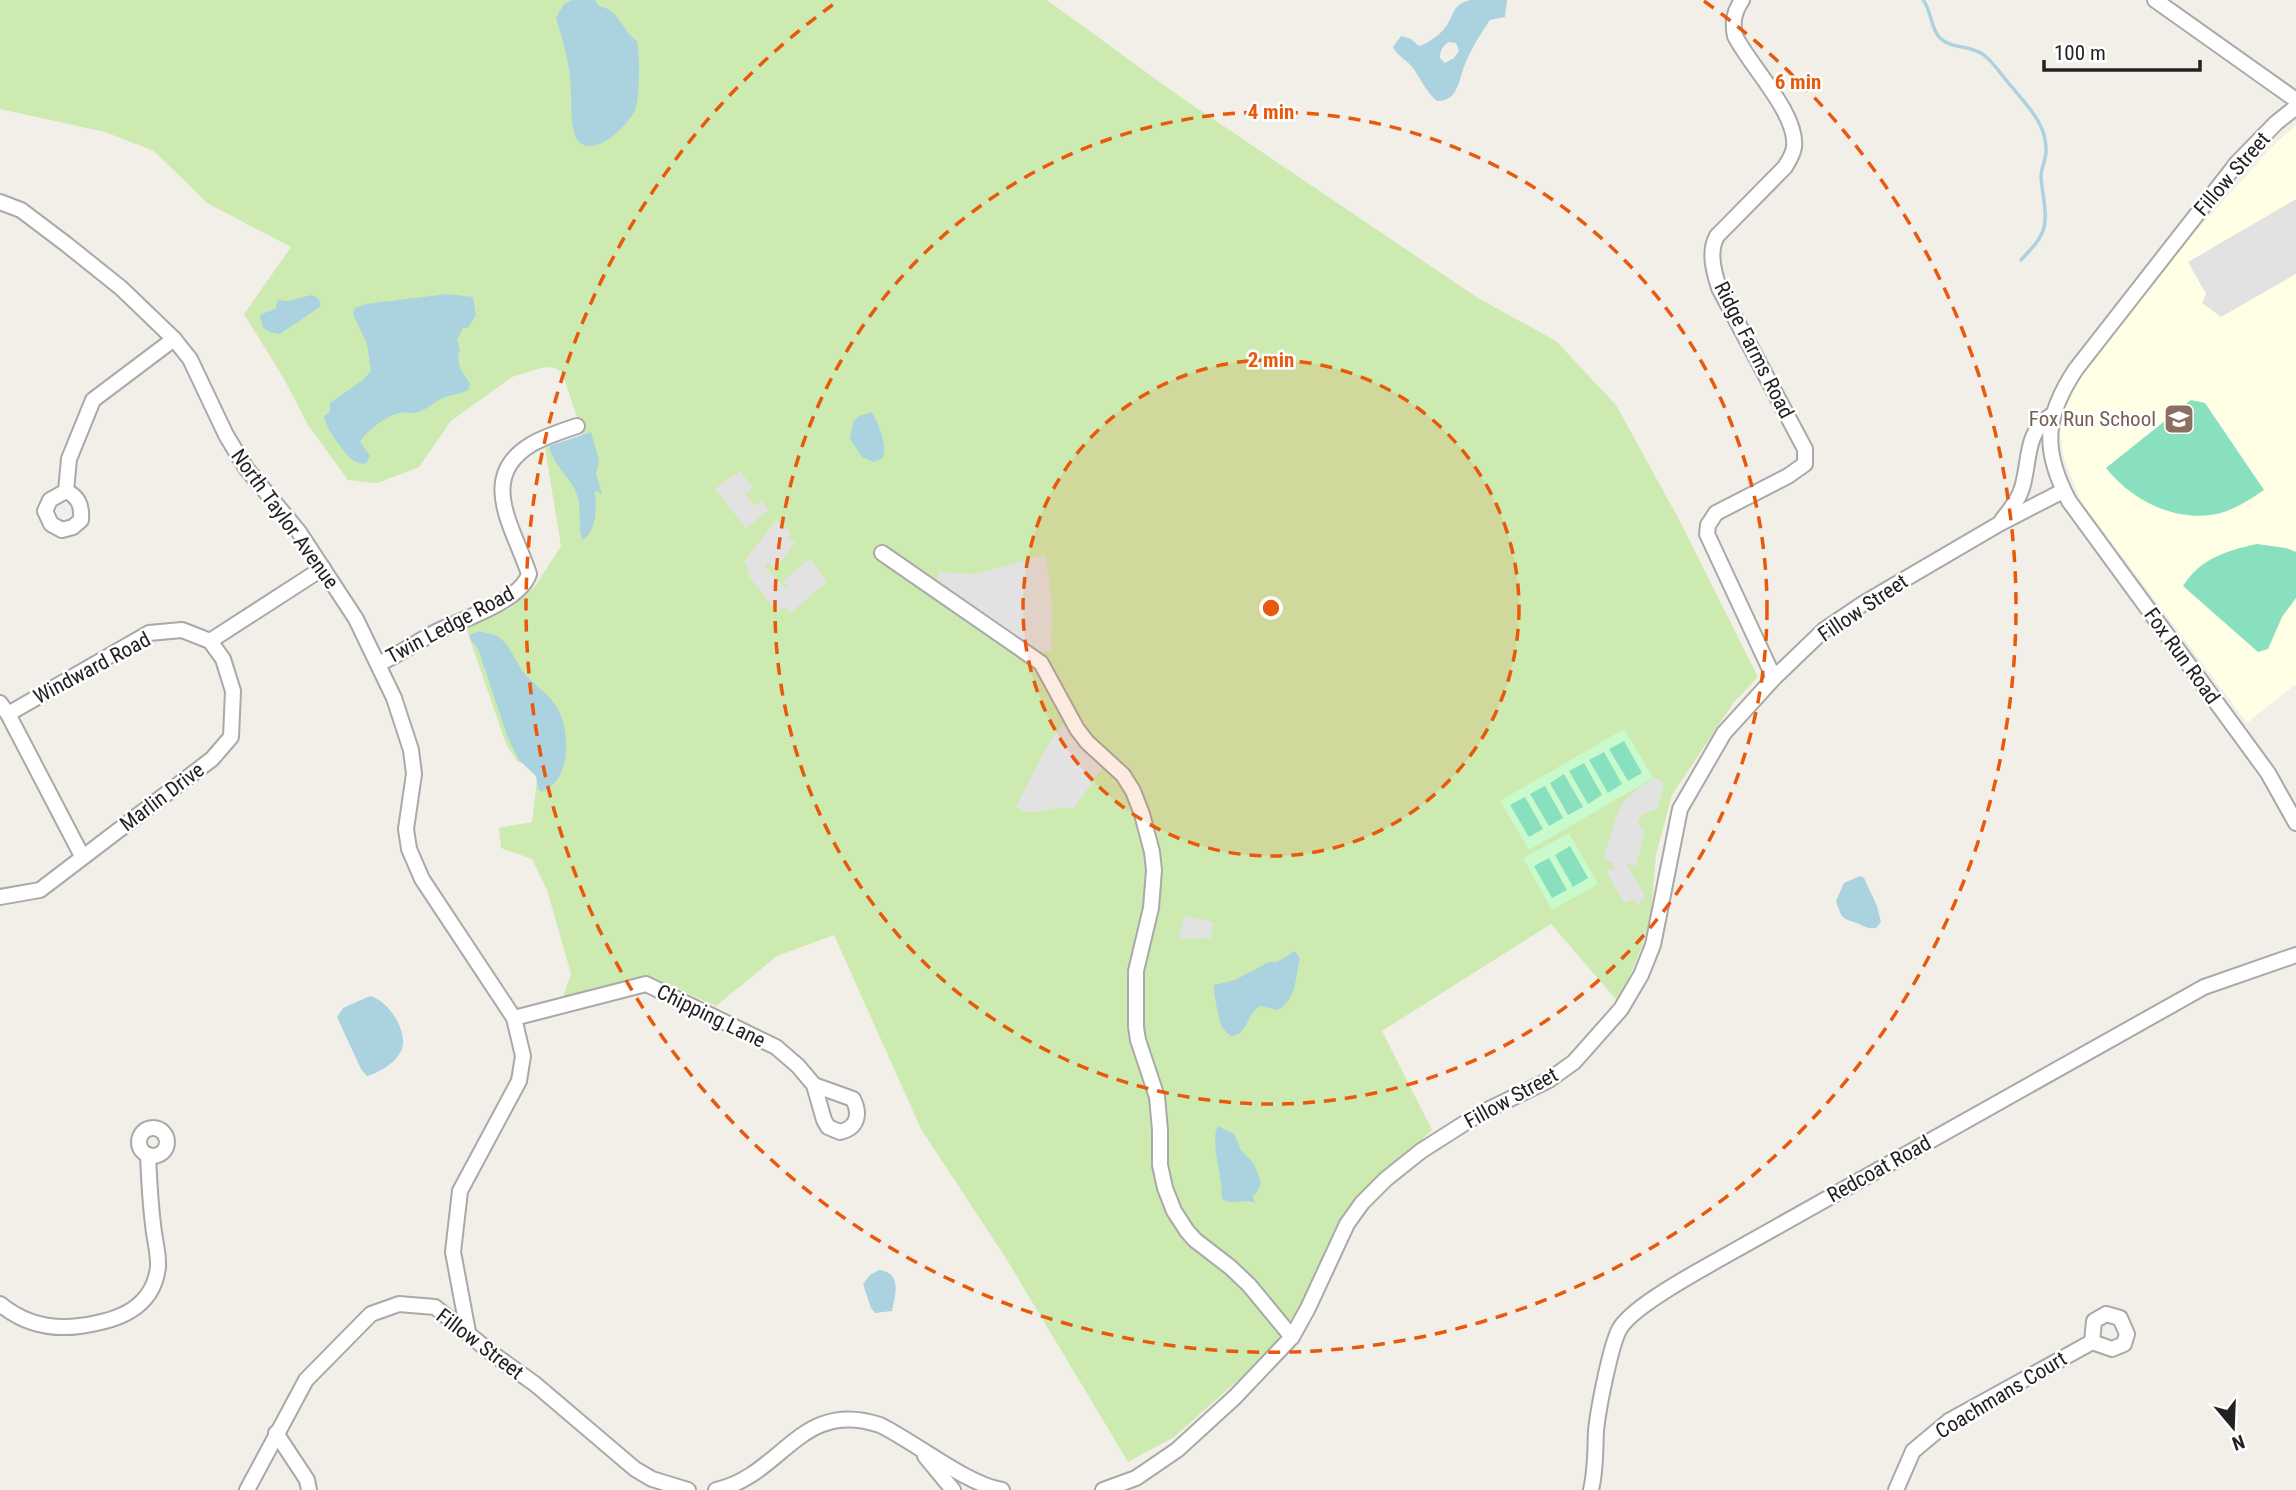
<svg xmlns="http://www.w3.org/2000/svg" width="2296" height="1490" font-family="'Roboto Condensed',sans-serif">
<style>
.education{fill:#ffffe5}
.grass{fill:#cdebb0}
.park{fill:#c8facc}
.pitch{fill:#88e0be}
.parking{fill:#e2e2e2}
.water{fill:#aad3df;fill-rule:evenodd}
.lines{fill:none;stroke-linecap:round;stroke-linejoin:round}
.stream{stroke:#aad3df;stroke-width:3.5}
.minor-casing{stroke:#a9a9a9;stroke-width:18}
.minor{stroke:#fff;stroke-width:14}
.ring{fill:none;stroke:#e8590c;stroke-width:3.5;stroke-dasharray:12 9}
.labels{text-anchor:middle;stroke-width:5;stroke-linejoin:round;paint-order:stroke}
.street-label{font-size:21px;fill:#222;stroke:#fff}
.education-label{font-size:21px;fill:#785e54;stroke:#fff;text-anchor:end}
.centre{fill:#e8590c;stroke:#fff;stroke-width:3.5}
.ring-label{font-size:21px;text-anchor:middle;font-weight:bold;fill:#e8590c;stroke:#fff;stroke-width:5;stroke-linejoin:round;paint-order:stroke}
</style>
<rect width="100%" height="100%" fill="#f2efe9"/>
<!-- education -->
<polygon class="education" points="2296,125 2296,684 2247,723 2081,501 2064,459 2060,433 2065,405 2075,382 2169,261 2271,148"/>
<!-- grass -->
<polygon class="grass" points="0,0 1047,0 1179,96 1478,298 1556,341 1616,405 1681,523 1758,677 1734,702 1672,795 1656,855 1651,915 1642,946 1619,1003 1551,924 1382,1031 1432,1130 1347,1211 1297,1316 1280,1340 1254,1366 1174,1437 1128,1462 1007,1260 921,1129 834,935 777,956 716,1006 646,975 563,997 571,974 547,890 532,859 501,848 499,828 532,822 538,771 517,761 506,744 466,628 510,608 536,585 561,546 545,448 580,439 585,428 578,420 562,372 555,368 545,367 512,377 451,421 419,467 377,483 348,480 308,425 284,379 244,314 291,247 207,203 154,151 105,132 0,109"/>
<!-- park -->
<g class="park">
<polygon points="1624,729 1653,778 1529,850 1500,801"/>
<polygon points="1569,833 1598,884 1552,910 1523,858"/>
</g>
<!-- pitch -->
<g class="pitch">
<path d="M2191,400l14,3 59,87c-13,9 -27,18 -43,23 -43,11 -89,-12 -115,-45z"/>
<path d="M2257,544l29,4 10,4v46l-14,19 -14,32 -10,3 -75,-66c18,-28 43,-35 74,-42z"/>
<polygon points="1624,741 1642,773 1628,781 1609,749"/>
<polygon points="1604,752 1622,784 1608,793 1589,760"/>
<polygon points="1584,763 1602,795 1588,804 1569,771"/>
<polygon points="1564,774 1583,807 1568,815 1550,783"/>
<polygon points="1545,786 1563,818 1549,826 1530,794"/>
<polygon points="1525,797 1543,829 1529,837 1510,805"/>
<polygon points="1570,846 1588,878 1573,887 1555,855"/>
<polygon points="1549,858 1567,890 1552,898 1534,866"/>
</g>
<!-- parking -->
<g class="parking">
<polygon points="2296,199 2296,274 2221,317 2202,303 2206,294 2188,262"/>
<polygon points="740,471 753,488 745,494 755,506 762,501 769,510 746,528 715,489"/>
<polygon points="776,520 788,529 792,534 787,537 795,543 776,568 768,563 765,565 767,569 786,589 788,586 783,581 810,558 827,582 790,613 784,607 777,612 747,574 750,570 744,562"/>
<polygon points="1044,555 1046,556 1052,604 1051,651 1034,652 935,586 939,572 976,574"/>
<polygon points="1063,724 1075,740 1103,767 1074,808 1062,807 1035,812 1027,812 1016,807 1047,746"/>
<polygon points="1653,779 1658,779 1664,784 1657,809 1643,814 1638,821 1639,826 1645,830 1636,866 1626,863 1645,896 1638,906 1633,899 1624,903 1606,871 1614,868 1613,863 1603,859 1616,818 1623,802 1636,790"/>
<polygon points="1184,916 1213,922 1211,938 1179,939"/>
</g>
<!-- water -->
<g class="water">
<path d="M572,0h23l4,6c21,4 23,25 38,35 3,14 3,57 -2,69 -7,16 -43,51 -58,29 -8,-12 -5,-48 -7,-64 -3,-20 -8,-38 -14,-57l8,-14z"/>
<path d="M1470,0h37l-2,17 -15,3c-9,13 -19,29 -25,44 -6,15 -7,38 -28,37 -11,-9 -16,-22 -24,-33 -6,-8 -16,-12 -20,-21l8,-11 10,3 8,7c9,-2 23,-13 28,-21 8,-13 6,-20 23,-25zM1449,42l7,1 3,8 -5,7 -9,5 -5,-5c0,-7 2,-12 9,-16z"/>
<path d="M447,294l26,3 3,18 -8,13h-5l-6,12 3,10 -2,6 2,12 10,16 -1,5c-9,6 -17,5 -26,9 -9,4 -18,13 -28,15 -4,1 -8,-1 -11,-1 -14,1 -38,19 -44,30l10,14 -4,8c-6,-1 -7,0 -12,-3 -9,-6 -30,-35 -30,-45l6,-4v-9l33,-23 8,-9 -4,-27 -14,-30 2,-6 11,-4z"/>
<path d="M312,295c7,3 9,5 8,12l-40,27c-15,-2 -18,-5 -20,-19l16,-7 1,-7 2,-1 8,1z"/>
<path d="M872,412c7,13 15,32 11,46l-9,4 -12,-5 -12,-18 3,-17 6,-6z"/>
<path d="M591,432l8,28 -3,14 6,20 -7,-3c1,16 3,38 -12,49 -6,-13 -1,-31 -6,-45 -5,-17 -24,-29 -28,-49z"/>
<path d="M480,631c7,3 14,2 20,7 11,9 14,21 22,32 9,13 25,22 34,36 15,22 16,76 -15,86l-3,-4 -2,-12 -17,-16 -11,-22 -30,-89 -7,-9 -2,-5z"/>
<path d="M1860,876l4,2 13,28 4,16 -5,6c-8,1 -10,-1 -17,-4 -17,-7 -16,-2 -23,-23l8,-18z"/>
<path d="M1295,951l5,7c-5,19 -3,43 -23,52l-16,-4c-16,7 -11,28 -30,30 -3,-3 -7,-5 -9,-9 -3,-6 -9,-36 -8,-42l21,-5 34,-18h8z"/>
<path d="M370,996c18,4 38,35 32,53 -5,13 -23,24 -35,27l-6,-7 -24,-52 6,-9z"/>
<path d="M1218,1126l16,8 7,16 13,14 7,18 -2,7 -6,8 2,6c-11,-5 -23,3 -33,-4 -1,-6 0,-11 -1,-17 -2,-13 -10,-46 -3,-56z"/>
<path d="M879,1270c24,3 16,26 13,41l-17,2 -4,-5 -8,-24 7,-9z"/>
</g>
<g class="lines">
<!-- stream -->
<path class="stream" d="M1923,0c9,11 7,28 17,38 11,11 31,7 44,17 11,9 18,21 28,32 15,19 35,37 34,64 0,9 -5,17 -5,26 1,18 9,42 0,58 -4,9 -13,17 -20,25"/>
<!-- minor casing -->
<g class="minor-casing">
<g id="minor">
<path d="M1742,0c-8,12 -10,22 -7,36 15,30 63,78 59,111 -1,8 -5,13 -9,20l-68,69c-9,16 -3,36 2,52l86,161v15l-17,12 -72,37 -8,12 -1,9 67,144"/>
<polyline points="2155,0 2296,100"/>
<path d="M2296,107l-20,16 -39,40 -161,206c-32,48 -34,81 -7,132l199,272 28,50"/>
<polyline points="0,202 21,210 66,244 121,288 174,339 190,359 226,435 246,468 299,532 356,619 394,698 411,750 414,774 406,829 409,849 422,879 514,1018 523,1056 519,1081 460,1191 453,1252 468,1332"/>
<path d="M66,491l-16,9 -5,11 6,13 11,6 11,-3 8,-7c1,-14 -2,-23 -15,-29l3,-32 24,-59 81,-61"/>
<path d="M2002,520c7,-9 15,-18 19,-29 10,-28 2,-58 31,-76"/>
<polyline points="882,553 1041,663 1077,729 1087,742 1123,775 1133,791 1142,814 1152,852 1154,870 1151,908 1136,971 1136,1027 1138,1040 1157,1097 1160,1130 1160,1165 1165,1188 1174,1211 1187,1231 1195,1240 1230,1267 1249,1285 1292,1337"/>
<polyline points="210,641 323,568"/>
<path d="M378,664c23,-10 42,-25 64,-35 23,-10 79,-29 87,-55 -15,-46 -53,-97 3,-130 14,-8 30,-13 45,-18"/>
<polyline points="0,703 8,714 82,856"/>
<polyline points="8,714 149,633 182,630 210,641"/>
<polyline points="0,897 40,890 212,759 231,737 233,691 223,659 210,641"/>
<path d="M514,1018l132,-34 130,63 22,19 16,19 10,35 4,7 12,5c17,-4 21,-17 13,-33l-39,-14"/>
<circle cx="153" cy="1142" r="14"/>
<path d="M0,1304c23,19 50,26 80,22 37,-5 73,-17 78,-59 1,-13 -4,-29 -5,-43 -3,-23 -4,-46 -5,-69"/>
<polyline points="276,1433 307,1480 309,1490"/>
<polyline points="925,1456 953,1490"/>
<polyline points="247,1490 306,1380 371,1314 399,1304 435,1307 493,1354 535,1384 635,1469 652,1479 688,1490"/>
<path d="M716,1490c67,-15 84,-92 164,-65 35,17 86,59 122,65"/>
<polyline points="1103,1490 1136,1478 1177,1450 1235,1397 1292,1337 1308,1308 1347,1224 1362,1203 1386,1179 1421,1151 1479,1114 1549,1080 1574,1062 1621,1009 1641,975 1653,945 1680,809 1724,733 1774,678 1824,630 1864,603 1999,524 2063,491"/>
<path d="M1591,1490c5,-20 4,-39 5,-59 2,-21 14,-83 23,-101 11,-22 74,-56 97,-69l488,-274 92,-32"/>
<polyline points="1896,1490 1913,1451 1949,1421 2092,1342 2112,1349 2124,1344 2127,1334 2120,1318 2106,1314 2094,1321 2092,1342"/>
</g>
</g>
<!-- minor -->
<use href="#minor" class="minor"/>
</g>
<!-- distance rings -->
<circle cx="1271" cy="608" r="248" fill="#e8590c" fill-opacity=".12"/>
<g class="ring">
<circle cx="1271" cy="608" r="248"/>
<circle cx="1271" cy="608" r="496"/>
<path d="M1704 1A745 745 0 1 1 838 1"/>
</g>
<!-- icons -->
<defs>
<g id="school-square" transform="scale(1.575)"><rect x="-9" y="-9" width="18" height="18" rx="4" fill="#8d6e63" stroke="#fff"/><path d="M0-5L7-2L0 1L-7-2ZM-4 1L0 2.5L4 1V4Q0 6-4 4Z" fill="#fff"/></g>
</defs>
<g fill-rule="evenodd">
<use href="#school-square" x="2179" y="419"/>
</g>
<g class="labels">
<!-- street labels -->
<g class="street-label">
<text transform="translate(2232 174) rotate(-49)" y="7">Fillow Street</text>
<text transform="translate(1754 350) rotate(63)" y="7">Ridge Farms Road</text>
<text transform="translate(285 519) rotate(54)" y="7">North Taylor Avenue</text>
<text transform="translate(1863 608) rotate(-34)" y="7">Fillow Street</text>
<text transform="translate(450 625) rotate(-28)" y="7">Twin Ledge Road</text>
<text transform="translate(2182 656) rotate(54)" y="7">Fox Run Road</text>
<text transform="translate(92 668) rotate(-28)" y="7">Windward Road</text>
<text transform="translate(162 797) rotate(-37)" y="7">Marlin Drive</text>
<text transform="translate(711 1016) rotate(26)" y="7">Chipping Lane</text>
<text transform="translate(1511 1098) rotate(-29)" y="7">Fillow Street</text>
<text transform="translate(1879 1169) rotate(-29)" y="7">Redcoat Road</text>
<text transform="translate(480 1344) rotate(37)" y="7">Fillow Street</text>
<text transform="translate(2001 1395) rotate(-31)" y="7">Coachmans Court</text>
</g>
<!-- education labels -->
<g class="education-label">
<text x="2156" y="426">Fox Run School</text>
</g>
</g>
<circle cx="1271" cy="608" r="10" class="centre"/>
<g class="ring-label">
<text x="1798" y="89">6 min</text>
<text x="1271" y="119">4 min</text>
<text x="1271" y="367">2 min</text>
</g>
<!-- north arrow -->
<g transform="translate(2233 1427) rotate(161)" stroke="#ffffff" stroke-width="5" paint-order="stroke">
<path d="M0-5L12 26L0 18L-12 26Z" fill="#222222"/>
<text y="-10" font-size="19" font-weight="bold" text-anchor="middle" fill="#222222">N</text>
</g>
<!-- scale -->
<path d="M2044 60v10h156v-10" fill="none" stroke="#222222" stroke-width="3.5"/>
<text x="2054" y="60" font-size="21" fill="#222222" stroke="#ffffff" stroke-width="5" paint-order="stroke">100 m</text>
</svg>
